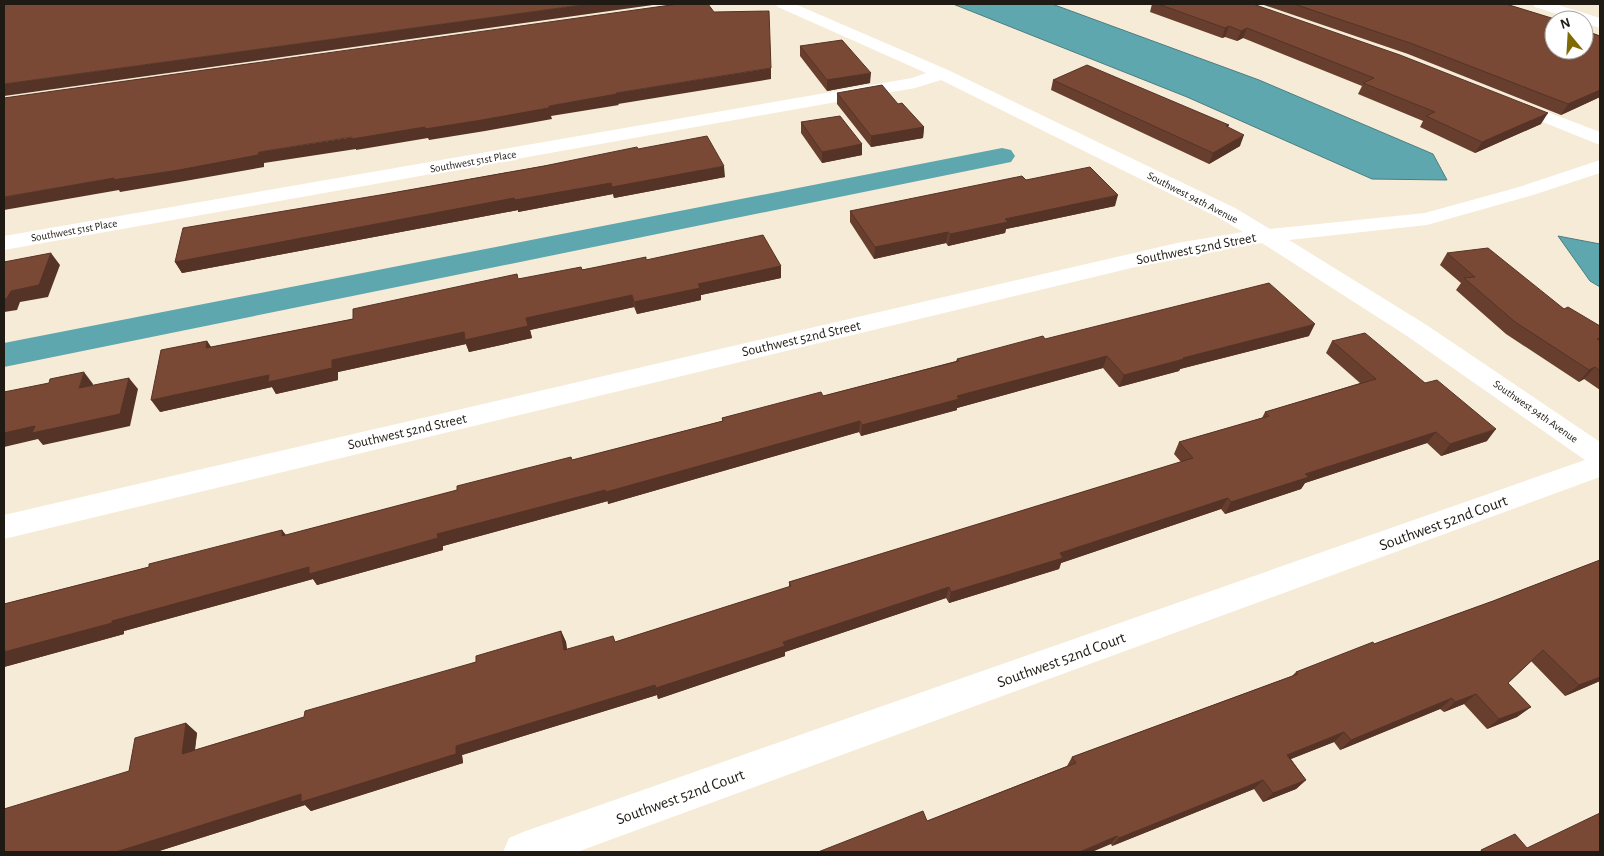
<svg xmlns="http://www.w3.org/2000/svg" width="1604" height="856" font-family="'Alegreya Sans',sans-serif">
<style>
.water{fill:#5fa7af;stroke:#4c7d80}
.lines{fill:none;stroke-linecap:round;stroke-linejoin:round}
.canal{fill:#5fa7af;fill-rule:evenodd}
.minor{fill:#fff;fill-rule:evenodd}
.wall{fill:#683f2e}
.shaded-wall{fill:#553326}
.building{fill:#794936;stroke:#553326}
.labels{text-anchor:middle;stroke-width:5;stroke-linejoin:round;paint-order:stroke}
.far-street-label{font-size:11px;fill:#1f1b14;stroke:#fff}
.street-label{font-size:14px;fill:#1f1b14;stroke:#fff}
.near-street-label{font-size:16px;fill:#1f1b14;stroke:#fff}
</style>
<rect width="100%" height="100%" fill="#f6ebd6"/>
<!-- water -->
<g class="water">
<polygon points="953,4 1052,4 1259,80 1433,154 1447,180 1372,179 1187,97"/>
<polygon points="1558,236 1600,244 1600,287 1590,281"/>
</g>
<g class="lines">
<!-- canal -->
<polygon class="canal" points="1002,148 1011,150 1015,156 1011,162 4,367 4,343"/>
<!-- minor -->
<g class="minor">
<polygon points="775,4 795,4 948,70 1235,208 1270,229 1425,213 1519,187 1600,160 1600,173 1533,195 1427,225 1289,240 1425,324 1600,442 1600,477 577,852 503,852 509,838 523,832 1585,460 1407,336 1262,243 1234,246 1177,257 4,539 4,515 1177,243 1243,232 1219,218 941,80 915,88 4,250 4,236 912,78 926,73 778,7"/>
<polygon points="1533,4 1555,4 1600,18 1600,28 1584,23 1584,20 1575,20 1535,7"/>
<polygon points="1511,98 1600,132 1600,145 1505,107 1502,103 1505,99"/>
</g>
</g>
<!-- wall -->
<g class="wall">
<polygon points="1152,4 1253,4 1541,124 1475,153 1420,127 1423,121 1358,94 1362,86 1243,38 1237,41 1225,37 1222,38 1150,12"/>
<polygon points="1261,4 1506,4 1600,36 1600,97 1561,115 1408,54"/>
<polygon points="800,46 870,83 827,91 800,56"/>
<polygon points="1053,80 1229,125 1228,127 1240,146 1209,164 1051,90"/>
<polygon points="837,93 898,104 924,127 923,138 871,147 837,104"/>
<polygon points="801,122 862,144 862,155 822,163 801,133"/>
<polygon points="638,149 725,177 614,198 613,194 518,212 518,210 182,273 175,262 386,194"/>
<polygon points="1026,180 1115,206 1006,229 1005,233 948,246 946,243 874,259 850,222 850,211"/>
<polygon points="1447,253 1600,326 1600,390 1584,379 1579,382 1506,334 1456,290 1461,283 1440,265"/>
<polygon points="646,260 781,266 781,278 701,295 701,300 637,314 634,307 530,330 532,338 469,352 466,344 338,372 338,380 276,394 272,387 160,412 207,341 211,347 353,319 518,279"/>
<polygon points="1309,336 1180,369 1179,371 1119,387 1103,368 957,408 957,410 861,436 859,432 608,504 608,501 443,546 443,550 317,585 313,579 124,631 124,634 4,667 4,604 149,567 282,530 286,535 722,421 722,418 823,396 956,361 957,359 1045,339"/>
<polygon points="1332,341 1487,441 1441,456 1427,443 1305,483 1301,489 1225,514 1221,509 1061,563 1059,569 949,603 946,598 785,652 785,656 658,699 657,695 462,755 463,763 311,811 305,805 156,852 4,852 129,771 186,723 197,733 195,750 304,717 476,662 561,631 566,642 567,649 615,642 789,587 789,582 1181,462 1174,454 1179,442 1262,418 1265,412 1360,383 1326,353"/>
<polygon points="1600,560 1600,681 1565,696 1531,661 1508,683 1531,707 1517,717 1487,729 1464,704 1444,712 1440,709 1340,750 1334,742 1291,759 1306,780 1296,789 1263,802 1254,789 1112,846 1111,844 927,821 1067,766 1072,757 1292,676 1296,672 1493,601"/>
</g>
<!-- shaded-wall -->
<g class="shaded-wall">
<polygon points="589,4 660,4 4,96 4,84"/>
<polygon points="1229,26 1225,37 1222,38 1225,28"/>
<polygon points="1247,28 1243,38 1237,41 1241,31"/>
<polygon points="771,68 771,79 618,104 619,105 551,116 552,119 485,131 429,140 428,138 356,150 356,149 264,163 264,167 185,181 120,192 119,190 4,210 4,197 259,152 549,106 616,93"/>
<polygon points="871,73 870,83 827,91 827,80"/>
<polygon points="1600,90 1600,97 1561,115 1568,104"/>
<polygon points="1548,113 1541,124 1475,153 1482,142"/>
<polygon points="924,127 923,138 871,147 871,136"/>
<polygon points="1244,135 1240,146 1209,164 1213,153"/>
<polygon points="862,144 862,155 822,163 822,152"/>
<polygon points="724,166 725,177 614,198 612,187"/>
<polygon points="611,183 613,194 518,212 518,210 182,273 175,262 514,198"/>
<polygon points="1118,195 1115,206 1006,229 1005,233 948,246 950,234 1005,219"/>
<polygon points="948,232 946,243 874,259 875,247"/>
<polygon points="51,253 60,265 48,297 20,302 17,310 4,312 4,299 11,291"/>
<polygon points="781,266 781,278 701,295 701,300 637,314 634,302 698,284"/>
<polygon points="632,295 634,307 530,330 532,338 469,352 466,344 338,372 338,380 276,394 272,387 160,412 151,400"/>
<polygon points="1315,324 1309,336 1180,369 1179,371 1119,387 1124,375 1183,358"/>
<polygon points="207,341 215,353 206,348"/>
<polygon points="1107,356 1103,368 957,408 957,410 861,436 862,425 957,396"/>
<polygon points="1595,367 1584,379 1579,382 1589,370"/>
<polygon points="84,372 93,384 89,400 79,388"/>
<polygon points="129,378 138,389 130,426 43,445 38,439 4,447 4,433"/>
<polygon points="860,421 859,432 608,504 606,492"/>
<polygon points="1496,429 1487,441 1441,456 1450,444"/>
<polygon points="1436,432 1427,443 1305,483 1301,489 1225,514 1231,502 1305,474"/>
<polygon points="605,490 608,501 443,546 443,550 317,585 313,579 124,631 124,634 4,667 4,652 112,621 309,567 437,534"/>
<polygon points="1228,498 1221,509 1061,563 1059,569 949,603 951,592 1060,553"/>
<polygon points="282,530 290,541 282,536"/>
<polygon points="949,587 946,598 785,652 785,656 658,699 656,688 783,642"/>
<polygon points="561,631 566,642 568,660 564,650"/>
<polygon points="1600,677 1600,681 1565,696 1579,685"/>
<polygon points="655,685 657,695 462,755 463,763 311,811 305,805 156,852 116,852 456,746"/>
<polygon points="1476,694 1464,704 1444,712 1455,702"/>
<polygon points="1452,698 1440,709 1340,750 1351,740"/>
<polygon points="1531,707 1517,717 1487,729 1499,719"/>
<polygon points="186,723 197,733 193,763 182,754"/>
<polygon points="1344,732 1334,742 1278,764 1287,755"/>
<polygon points="1263,780 1254,789 1112,846 1119,838"/>
<polygon points="1306,780 1296,789 1263,802 1273,793"/>
<polygon points="1117,836 1111,844 1092,852 1079,852"/>
</g>
<!-- building -->
<g class="building">
<polygon points="4,4 589,4 4,84"/>
<polygon points="678,4 708,4 714,12 769,11 771,68 616,93 617,94 549,106 549,108 482,120 425,129 425,127 352,139 352,137 259,152 258,155 179,170 113,180 114,178 4,197 4,98"/>
<polygon points="1158,4 1253,4 1400,55 1548,113 1482,142 1426,116 1435,112 1363,83 1374,78 1247,28 1241,31 1229,26 1225,28"/>
<polygon points="1294,4 1506,4 1558,20 1554,20 1554,50 1584,50 1584,30 1600,36 1600,90 1568,104 1413,44"/>
<polygon points="842,40 871,73 827,80 800,46"/>
<polygon points="1087,65 1229,125 1226,126 1244,135 1213,153 1053,80"/>
<polygon points="882,85 898,104 902,103 924,127 871,136 837,93"/>
<polygon points="840,116 862,144 822,152 801,122"/>
<polygon points="707,136 724,166 612,187 611,183 515,200 514,198 175,262 183,228 386,194 544,166 637,147 638,149"/>
<polygon points="1090,167 1118,195 1005,219 1008,222 950,234 948,232 875,247 850,211 1022,176 1026,180"/>
<polygon points="763,235 781,266 698,284 700,288 634,302 632,295 526,318 528,326 465,340 464,332 332,360 332,368 268,382 269,375 151,400 161,350 207,341 206,348 353,319 353,309 517,274 518,279 581,267 582,270 646,257 646,260"/>
<polygon points="1488,248 1564,309 1568,307 1600,326 1600,338 1597,339 1600,341 1600,371 1595,367 1589,370 1515,322 1464,278 1475,277 1447,253"/>
<polygon points="51,253 39,285 11,291 7,298 4,299 4,262"/>
<polygon points="1269,283 1315,324 1183,358 1184,359 1124,375 1107,356 957,396 959,399 862,425 860,421 606,492 605,490 437,534 438,538 309,574 309,567 112,621 112,623 4,652 4,604 149,567 149,564 282,530 282,536 457,490 457,486 571,457 572,460 723,421 722,418 821,392 823,396 959,361 957,359 1043,336 1045,339"/>
<polygon points="1365,333 1425,383 1437,380 1496,429 1450,444 1436,432 1305,474 1309,477 1231,502 1228,498 1060,553 1063,558 951,592 949,587 783,642 785,646 656,688 655,685 456,746 456,754 301,802 301,794 116,852 4,852 4,809 129,771 135,738 186,723 182,754 304,717 305,711 476,662 476,656 561,631 564,650 613,636 615,642 791,586 789,582 1193,458 1179,442 1269,416 1265,412 1376,379 1332,341"/>
<polygon points="84,372 79,388 129,378 120,414 32,433 35,426 4,433 4,392 49,383 50,379"/>
<polygon points="1600,560 1600,677 1579,685 1543,650 1508,683 1531,707 1499,719 1476,694 1455,702 1452,698 1351,740 1344,732 1287,755 1306,780 1273,793 1263,780 1119,838 1117,836 1079,852 818,852 923,811 927,821 1076,763 1072,757 1298,674 1296,672 1373,642 1374,644 1493,601"/>
<polygon points="1600,813 1600,852 1482,852 1481,850 1515,834 1527,848"/>
</g>
<g class="labels">
<!-- far-street labels -->
<g class="far-street-label">
<text transform="translate(473 161) rotate(-10)" y="4">Southwest 51st Place</text>
<text transform="translate(1193 197) rotate(27)" y="4">Southwest 94th Avenue</text>
<text transform="translate(74 230) rotate(-10)" y="4">Southwest 51st Place</text>
<text transform="translate(1536 411) rotate(35)" y="4">Southwest 94th Avenue</text>
</g>
<!-- street labels -->
<g class="street-label">
<text transform="translate(1196 248) rotate(-11)" y="5">Southwest 52nd Street</text>
<text transform="translate(801 338) rotate(-13)" y="5">Southwest 52nd Street</text>
<text transform="translate(407 431) rotate(-13)" y="5">Southwest 52nd Street</text>
</g>
<!-- near-street labels -->
<g class="near-street-label">
<text transform="translate(1443 522) rotate(-20)" y="6">Southwest 52nd Court</text>
<text transform="translate(1061 659) rotate(-20)" y="6">Southwest 52nd Court</text>
<text transform="translate(680 796) rotate(-20)" y="6">Southwest 52nd Court</text>
</g>
</g>
<!-- border -->
<rect width="1604" height="856" fill="none" stroke="#1f1b14" stroke-width="10"/>
<!-- north arrow -->
<g transform="translate(1569 35) rotate(342)"><circle r="24" fill="#ffffff" stroke="#a5a4a1"/>
<path d="M0-4L9 19L0 12L-9 19Z" fill="#7f6a03"/>
<text y="-8" font-size="14" font-weight="bold" text-anchor="middle" fill="#1f1b14">N</text>
</g>
</svg>
